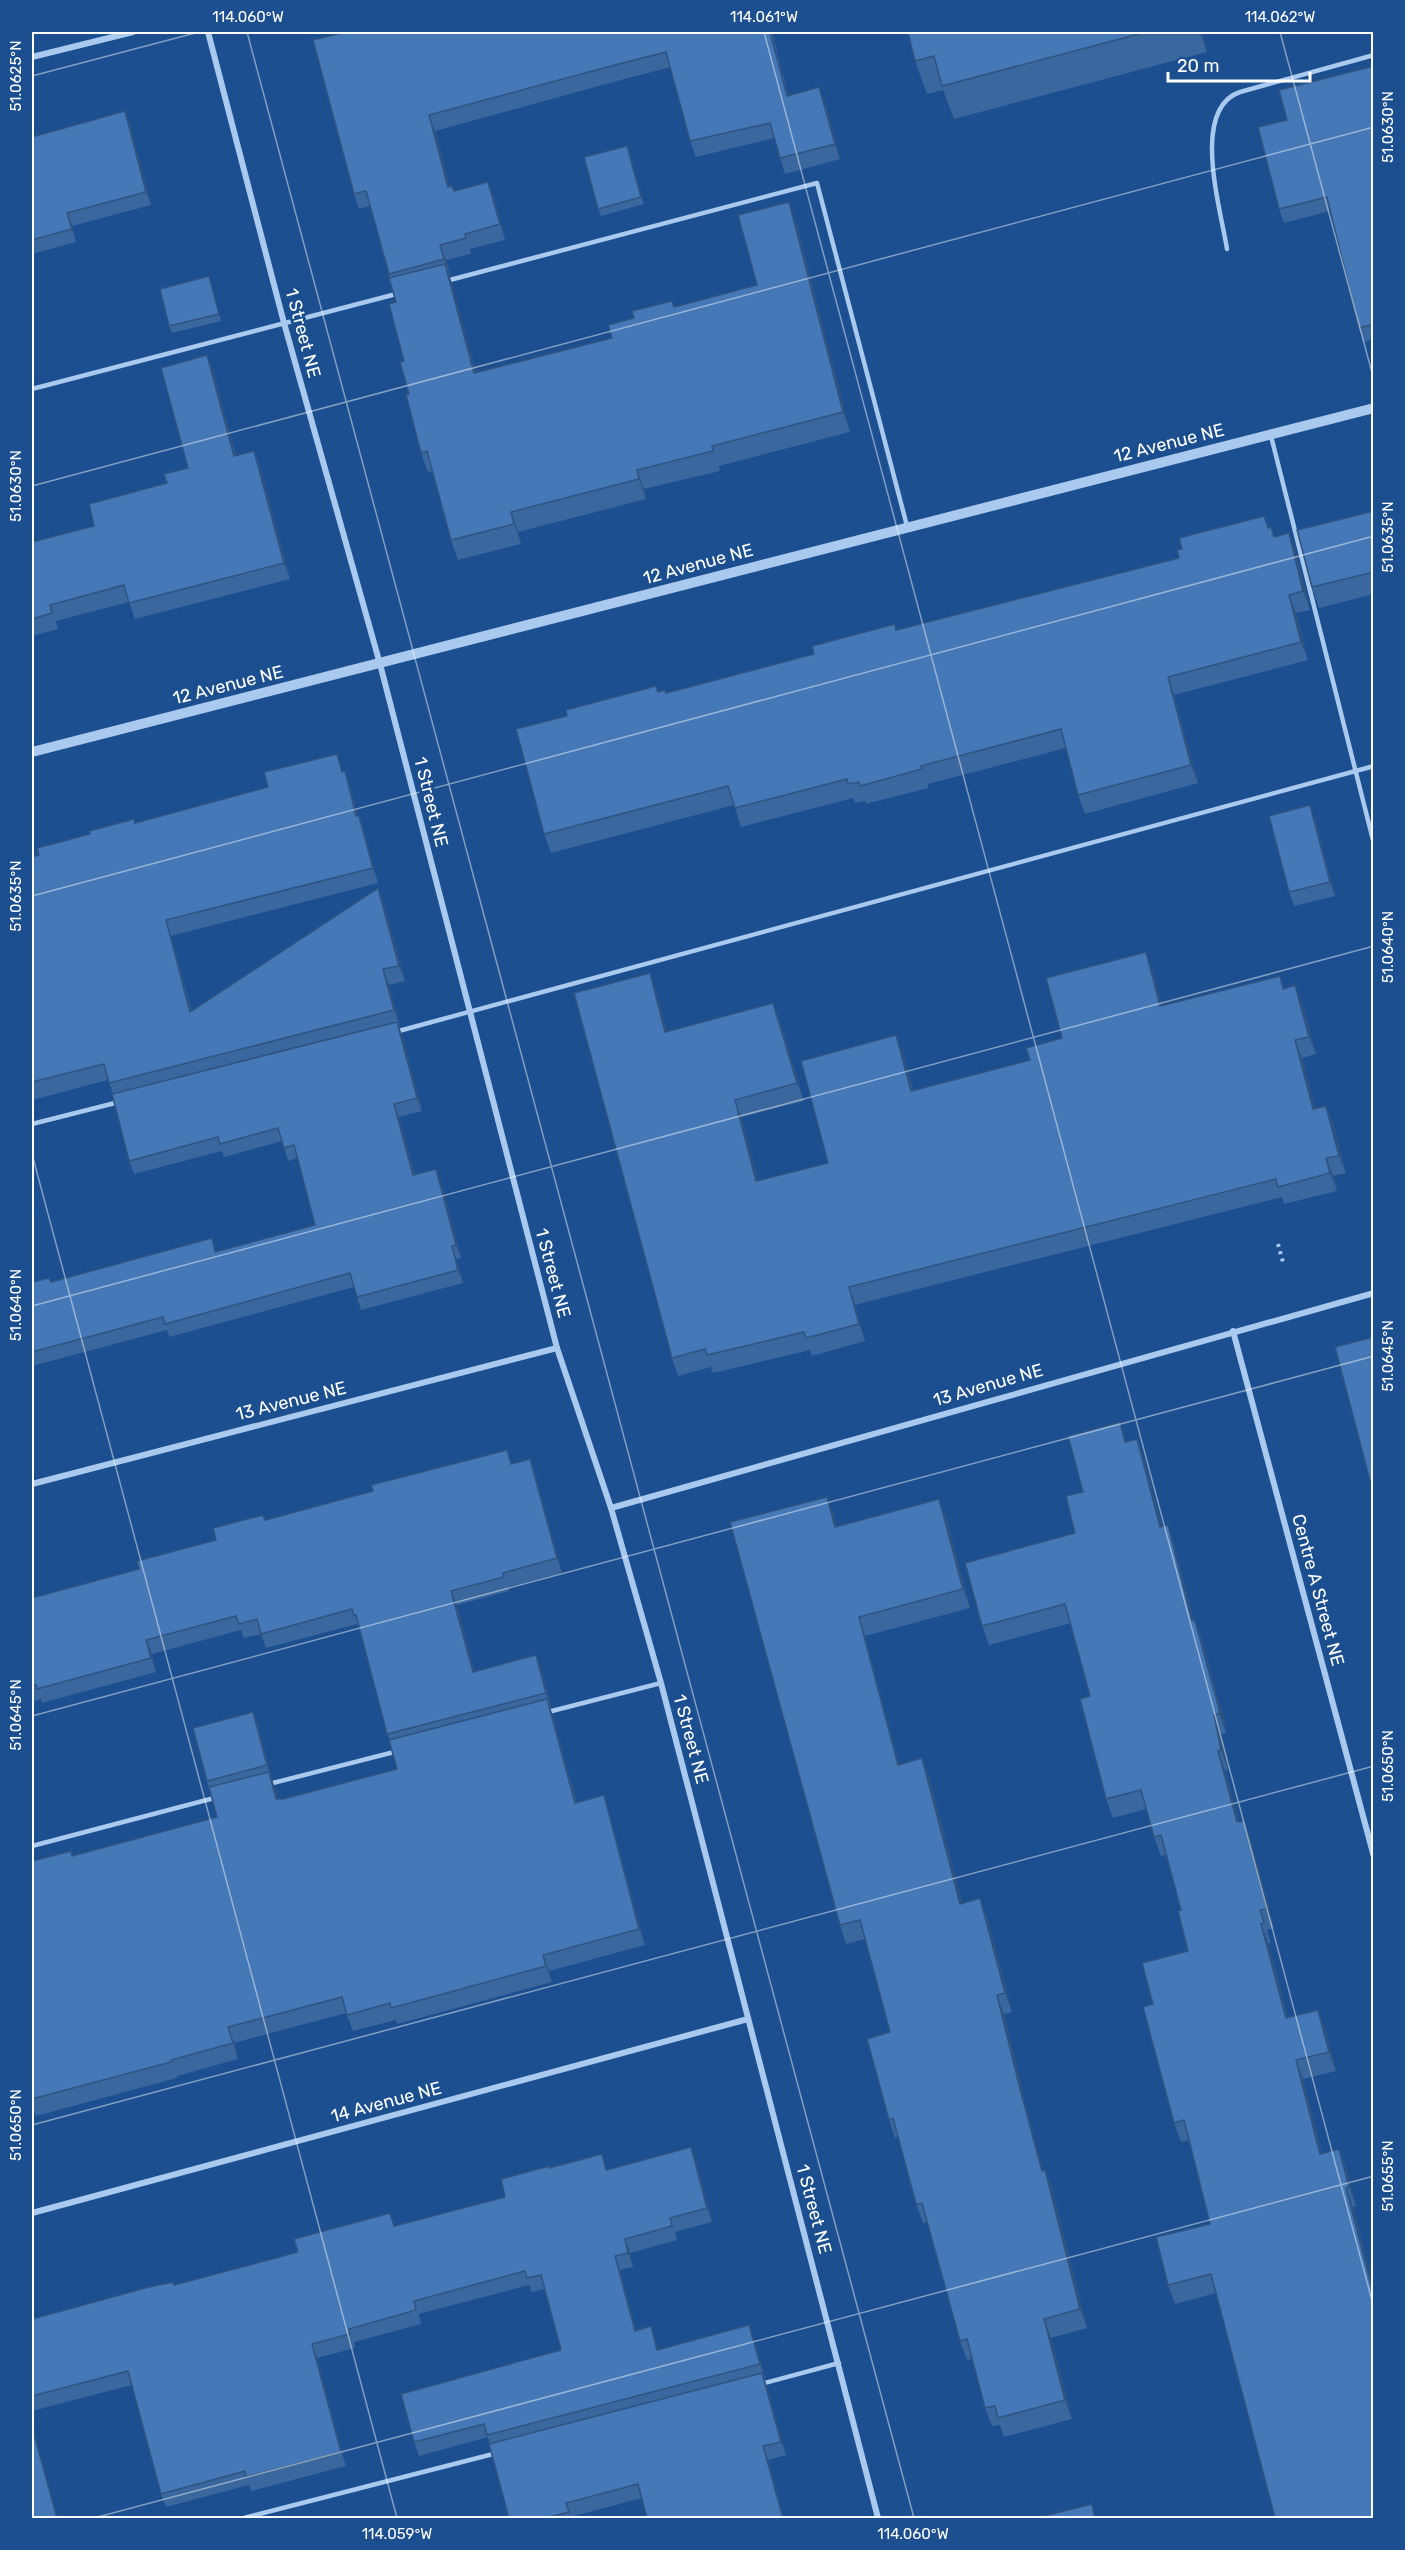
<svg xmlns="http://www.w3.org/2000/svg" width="1405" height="2550" font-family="Rubik,sans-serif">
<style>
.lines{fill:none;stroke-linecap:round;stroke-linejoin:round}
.path{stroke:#a9c9ee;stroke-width:4;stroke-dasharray:3 4.5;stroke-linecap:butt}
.service{stroke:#a9c9ee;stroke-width:4.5}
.minor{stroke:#a9c9ee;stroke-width:6}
.tertiary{stroke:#a9c9ee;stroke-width:10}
.wall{fill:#3a679d}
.shaded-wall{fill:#305480}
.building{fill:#4478b7;stroke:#305480;stroke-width:1.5}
.ticks{fill:none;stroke:#fff;stroke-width:1.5;stroke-opacity:0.45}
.labels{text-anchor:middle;stroke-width:6;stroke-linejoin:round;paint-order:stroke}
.street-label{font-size:18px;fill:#fff;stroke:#1b4f8f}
.neatline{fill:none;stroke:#fff;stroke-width:2}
.ticks-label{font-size:15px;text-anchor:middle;fill:#fff}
</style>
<rect width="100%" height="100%" fill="#1b4f8f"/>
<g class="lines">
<!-- path -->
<polyline class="path" points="1278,1244 1283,1262"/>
<!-- service -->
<g class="service">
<path d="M1227,249c-6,-39 -37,-140 13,-157l134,-37"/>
<polyline points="446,281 817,183 907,526"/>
<polyline points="32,389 400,293"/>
<polyline points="1271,436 1374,844"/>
<polyline points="395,1032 1374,766"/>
<polyline points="32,1124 119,1102"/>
<polyline points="548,1712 661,1683"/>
<polyline points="269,1784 398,1751"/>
<polyline points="32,1846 218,1797"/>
<polyline points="761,2384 839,2363"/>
<polyline points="244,2518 497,2453"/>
</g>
<!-- minor -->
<g class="minor">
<polyline points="208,32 284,323 380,664 557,1348 611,1508 661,1683 878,2518"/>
<polyline points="32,57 133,32"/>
<polyline points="1233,1331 1374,1857"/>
<polyline points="32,1484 557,1348"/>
<polyline points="611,1508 1374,1293"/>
<polyline points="32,2213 748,2019"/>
</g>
<!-- tertiary -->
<polyline class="tertiary" points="32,752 1374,408"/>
</g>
<!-- wall -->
<g class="wall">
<polygon points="346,32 772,32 788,95 825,102 840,159 785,174 780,158 774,138 696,157 690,141 671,67 617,81 435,131 450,187 454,191 494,197 505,240 470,249 471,254 446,260 450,275 449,275 476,373 612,338 674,307 757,285 796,222 850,432 719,466 720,471 644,489 646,499 518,532 521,544 458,560 451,540 433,471 428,472 421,453 409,394 396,302 370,206 359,209 354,194"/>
<polygon points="908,32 1212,32 1202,34 1207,52 954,119 943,90 927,94 915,61"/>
<polygon points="1374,66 1374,339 1364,342 1359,328 1330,211 1284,223 1279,209 1287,120"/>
<polygon points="130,124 151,205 72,226 76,242 32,254 32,137"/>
<polygon points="627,146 644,204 601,216 598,209"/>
<polygon points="211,283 221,321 172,333 169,326"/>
<polygon points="213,371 236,456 254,451 260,467 290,579 135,619 129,602 56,621 58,629 32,636 32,542 94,526 167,483 188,468"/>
<polygon points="1374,511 1374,594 1319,608 1312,587"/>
<polygon points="1264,516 1269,528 1275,537 1296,552 1310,610 1296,613 1308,660 1174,695 1198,783 1085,814 1078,795 1066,748 928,784 928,788 866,804 865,801 855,803 853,798 741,827 734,805 551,853 544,834 567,716 658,692 666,693 814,654 897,630 1179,558 1182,549"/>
<polygon points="345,771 350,787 358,816 359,816 364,831 378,883 171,936 192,1011 384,904 405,981 389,985 400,1026 399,1026 402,1035 422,1111 399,1117 415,1175 441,1182 461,1258 456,1259 463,1283 361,1310 354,1287 169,1337 167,1330 32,1366 32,1282 51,1282 217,1252 315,1225 298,1158 288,1161 282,1141 224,1157 222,1151 134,1174 129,1161 113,1094 108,1080 32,1100 32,857 135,823"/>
<polygon points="1315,819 1335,896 1294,906 1289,892"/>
<polygon points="1152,969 1162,1006 1280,976 1284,988 1302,1003 1316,1054 1302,1058 1315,1109 1326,1106 1333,1124 1346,1173 1333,1176 1337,1191 1284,1204 1282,1197 855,1305 865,1341 812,1356 810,1350 713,1373 711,1367 678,1376 672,1358 650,973 656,991 667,1032 773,1003 780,1021 804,1101 741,1117 758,1181 828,1163 903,1053 913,1090 1030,1060 1062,1038"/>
<polygon points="1137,1439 1144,1459 1162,1526 1168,1525 1174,1544 1194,1621 1202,1640 1226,1728 1226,1733 1221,1734 1228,1770 1225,1770 1239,1822 1244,1821 1251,1840 1274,1928 1267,1930 1271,1943 1268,1943 1288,2018 1318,2010 1325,2029 1336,2071 1303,2079 1322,2154 1339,2149 1346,2168 1356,2206 1353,2207 1374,2289 1374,2518 1216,2293 1175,2304 1168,2285 1210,2224 1189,2140 1181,2142 1174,2123 1153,2004 1188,1951 1181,1910 1166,1855 1161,1856 1154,1837 1146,1809 1113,1818 1106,1799 1090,1696 1071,1623 989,1645 982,1626 1075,1533 1083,1492 1127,1442"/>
<polygon points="507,1450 512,1464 530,1459 535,1473 562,1573 508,1587 509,1591 457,1605 474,1671 536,1655 541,1669 551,1707 550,1707 577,1803 609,1812 645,1945 549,1971 552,1982 397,2024 396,2020 353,2031 346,2013 234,2043 238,2059 177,2076 177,2078 36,2116 32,2105 32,1861 73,1856 217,1817 207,1781 253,1712 258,1725 272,1779 278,1799 283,1799 397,1769 360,1630 357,1624 266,1648 261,1634 244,1638 241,1630 152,1654 156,1672 42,1703 41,1699 32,1702 32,1598 139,1569 265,1520 373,1491"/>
<polygon points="827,1497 837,1526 946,1517 970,1608 865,1636 899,1764 929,1777 962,1903 987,1917 1012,2012 1004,2014 1026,2107 1043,2171 1045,2170 1052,2189 1087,2328 1051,2338 1072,2419 1004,2437 1000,2425 992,2426 985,2408 972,2359 967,2360 960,2341 927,2222 923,2223 916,2204 898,2137 895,2138 889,2120 890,2032 865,1939 846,1944 840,1925"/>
<polygon points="696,2160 712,2222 675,2232 677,2240 630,2253 633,2267 620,2270 636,2330 651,2326 658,2350 749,2325 754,2339 765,2378 764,2378 786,2455 768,2460 784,2518 647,2518 642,2498 571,2517 572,2518 509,2518 488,2437 419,2456 414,2442 561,2350 544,2289 532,2292 529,2285 419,2314 421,2324 354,2342 355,2348 317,2358 346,2466 251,2491 249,2485 166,2507 161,2494 132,2385 32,2411 32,2319 174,2285 505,2197 550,2168 607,2169"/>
</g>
<!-- shaded-wall -->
<g class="shaded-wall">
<polygon points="770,32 771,32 792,111 787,96"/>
<polygon points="1200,32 1201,32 1202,34 1207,52"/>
<polygon points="819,87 825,102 840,159 835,144"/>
<polygon points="125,111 130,124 151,205 146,192"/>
<polygon points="429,115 435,131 454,202 448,187"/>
<polygon points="627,146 630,153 644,204 641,197"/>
<polygon points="488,182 494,197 505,240 500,224"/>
<polygon points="789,202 796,222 850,432 843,412"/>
<polygon points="67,213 72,226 76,242 72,229"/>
<polygon points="440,245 446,260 450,275 444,259"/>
<polygon points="445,264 452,283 481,393 474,373"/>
<polygon points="207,355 213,371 240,472 234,456"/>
<polygon points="254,451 260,467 290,579 284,563"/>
<polygon points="637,470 644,489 646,499 639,479"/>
<polygon points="511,512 518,532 521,544 514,524"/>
<polygon points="1289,533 1296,552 1310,610 1303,591"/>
<polygon points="1289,595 1296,613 1308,660 1301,642"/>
<polygon points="1168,677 1174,695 1198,783 1191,765"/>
<polygon points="345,771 350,787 362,832 356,816"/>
<polygon points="1310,805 1315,819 1335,896 1330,882"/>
<polygon points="359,816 364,831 378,883 373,868"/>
<polygon points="378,888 384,904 405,981 399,966"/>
<polygon points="166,920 171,936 196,1028 190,1012"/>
<polygon points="1146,952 1152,969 1167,1024 1160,1006"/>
<polygon points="383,969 389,985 400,1026 394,1010"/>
<polygon points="650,973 656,991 672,1050 665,1032"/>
<polygon points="1295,985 1302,1003 1316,1054 1309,1037"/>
<polygon points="773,1003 780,1021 804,1101 797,1083"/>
<polygon points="397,1022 402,1035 422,1111 417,1098"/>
<polygon points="896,1035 903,1053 917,1108 911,1091"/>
<polygon points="1295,1040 1302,1058 1320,1127 1313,1109"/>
<polygon points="735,1100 741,1117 763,1199 756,1181"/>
<polygon points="394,1104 399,1117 418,1188 413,1175"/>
<polygon points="1326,1106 1333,1124 1346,1173 1339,1156"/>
<polygon points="1326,1158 1333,1176 1337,1191 1330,1173"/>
<polygon points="436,1169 441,1182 461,1258 456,1245"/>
<polygon points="452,1246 456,1259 463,1283 458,1270"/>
<polygon points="849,1287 855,1305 865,1341 859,1324"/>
<polygon points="1137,1439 1144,1459 1167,1546 1160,1527"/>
<polygon points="530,1459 535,1473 562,1573 557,1558"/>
<polygon points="827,1497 834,1515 842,1545 835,1527"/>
<polygon points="939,1499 946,1517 970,1608 963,1589"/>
<polygon points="1168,1525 1174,1544 1199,1640 1192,1621"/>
<polygon points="451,1591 457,1605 478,1686 473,1672"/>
<polygon points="859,1617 865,1636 904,1783 898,1765"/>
<polygon points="1195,1621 1202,1640 1226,1728 1226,1733 1219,1714"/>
<polygon points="146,1640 152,1654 156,1672 151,1658"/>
<polygon points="536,1655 541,1669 551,1707 546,1693"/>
<polygon points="547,1699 553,1716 581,1819 575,1803"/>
<polygon points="253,1712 258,1725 272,1779 267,1765"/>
<polygon points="1214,1715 1221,1734 1228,1770 1221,1750"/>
<polygon points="1218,1751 1225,1770 1244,1841 1237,1822"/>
<polygon points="922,1758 929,1777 967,1922 960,1904"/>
<polygon points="269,1772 275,1788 282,1816 276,1799"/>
<polygon points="604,1795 609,1812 645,1945 639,1929"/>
<polygon points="1244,1821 1251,1840 1274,1928 1267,1909"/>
<polygon points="980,1898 987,1917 1012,2012 1005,1993"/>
<polygon points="1261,1924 1268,1943 1293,2037 1286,2018"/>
<polygon points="543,1955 549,1971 552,1982 546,1966"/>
<polygon points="997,1995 1004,2014 1026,2107 1049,2190 1042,2171 1020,2089"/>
<polygon points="1318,2010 1325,2029 1336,2071 1329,2052"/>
<polygon points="228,2027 234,2043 238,2059"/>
<polygon points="1296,2060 1303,2079 1327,2173 1320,2154"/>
<polygon points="691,2147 696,2160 712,2222 707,2208"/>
<polygon points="1339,2149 1346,2168 1356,2206 1349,2187"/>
<polygon points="1045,2170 1052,2189 1087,2328 1080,2309"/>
<polygon points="1346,2188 1353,2207 1374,2289 1374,2296"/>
<polygon points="625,2239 630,2253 633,2267 628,2253"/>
<polygon points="615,2256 620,2270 640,2344 635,2331"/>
<polygon points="1044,2319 1051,2338 1072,2419 1065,2400"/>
<polygon points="749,2325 754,2339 765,2378 760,2364"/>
<polygon points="651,2326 656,2340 662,2364 657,2350"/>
<polygon points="312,2344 317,2358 346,2466 341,2452"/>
<polygon points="762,2373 767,2386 786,2455 781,2442"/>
<polygon points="32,2423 58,2518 57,2518 32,2427"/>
<polygon points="763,2446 768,2460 784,2518 783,2518"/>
</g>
<!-- building -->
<g class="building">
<polygon points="346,32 770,32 787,96 819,87 835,144 780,158 770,123 690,141 666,52 611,66 429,115 448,187 452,186 454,191 488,182 500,224 465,234 466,238 440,245 444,259 389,274 366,191 354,194 313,40"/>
<polygon points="908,32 1146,32 942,86 934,56 915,61"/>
<polygon points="1374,66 1374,324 1359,328 1327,197 1279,209 1258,127 1287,120 1279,90"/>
<polygon points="125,111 146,192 67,213 72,229 32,240 32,137"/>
<polygon points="627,146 641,197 598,209 584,157"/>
<polygon points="789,202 843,412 712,446 713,451 637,470 639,479 511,512 514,524 451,540 427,451 421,453 406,395 409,394 400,362 404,361 389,304 396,302 389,278 445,264 474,373 612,338 608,325 634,318 632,311 672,301 674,307 757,285 738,215"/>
<polygon points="209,276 219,314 169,326 160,289"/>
<polygon points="207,355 234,456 254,451 284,563 129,603 124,585 50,605 52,613 32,619 32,542 94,526 89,504 167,483 164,474 188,468 161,368"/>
<polygon points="1374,511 1374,572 1312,587 1297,530"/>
<polygon points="1264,516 1268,528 1271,527 1274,537 1289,533 1303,591 1289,595 1301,642 1168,677 1191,765 1078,795 1061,729 921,766 922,769 860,786 859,782 848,784 847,779 735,808 728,786 544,834 516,729 567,716 566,710 656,686 658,692 665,690 666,693 814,654 812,646 895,624 896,630 1179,558 1177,550 1182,549 1179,538"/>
<polygon points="337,754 342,772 345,771 356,816 359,816 373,868 166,920 190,1012 378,888 399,966 383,969 394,1010 109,1083 104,1064 32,1082 32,857 39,855 37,848 90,834 89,831 134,819 135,823 268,787 264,772"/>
<polygon points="1310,805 1330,882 1289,892 1269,816"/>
<polygon points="1146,952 1160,1006 1280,976 1283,989 1295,985 1309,1037 1295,1040 1313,1109 1326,1106 1339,1156 1326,1158 1330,1173 1278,1187 1276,1179 849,1287 859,1324 806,1338 804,1332 707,1355 705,1349 672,1358 574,993 650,973 665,1032 773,1003 797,1083 735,1100 756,1181 828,1163 801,1061 896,1035 911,1091 1030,1060 1026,1048 1062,1038 1046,978"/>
<polygon points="397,1022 417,1098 394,1104 413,1175 436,1169 456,1245 452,1246 458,1270 357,1297 350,1273 165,1324 163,1317 32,1352 32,1282 49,1278 51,1282 212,1238 215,1252 315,1225 294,1145 284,1148 278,1128 220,1144 218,1137 129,1161 112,1094"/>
<polygon points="1374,1337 1374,1496 1335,1347"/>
<polygon points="1120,1422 1125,1442 1137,1439 1160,1527 1168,1525 1192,1621 1195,1621 1219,1709 1219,1714 1214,1715 1221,1750 1218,1751 1237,1822 1244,1821 1267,1909 1260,1910 1264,1923 1261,1924 1286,2018 1318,2010 1329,2052 1296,2060 1320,2154 1339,2149 1349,2187 1346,2188 1374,2296 1374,2518 1275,2518 1211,2274 1168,2285 1156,2237 1210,2224 1184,2120 1174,2123 1143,2007 1153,2004 1142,1963 1188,1951 1178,1911 1181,1910 1161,1835 1154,1837 1141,1790 1106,1799 1080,1699 1090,1696 1065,1604 982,1626 965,1563 1075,1533 1066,1496 1083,1492 1068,1436"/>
<polygon points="507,1450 511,1464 530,1459 557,1558 503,1573 504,1577 451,1591 473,1672 536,1655 546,1693 387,1734 356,1615 354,1616 352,1609 261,1634 257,1619 239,1624 236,1616 146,1640 151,1658 37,1689 36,1685 32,1686 32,1598 139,1569 137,1561 216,1540 213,1528 263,1515 265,1520 373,1491 371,1485"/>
<polygon points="827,1497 835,1527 939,1499 963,1589 859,1617 898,1765 922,1758 960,1904 980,1898 1005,1993 997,1995 1020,2089 1042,2171 1045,2170 1080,2309 1044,2319 1065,2400 998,2418 995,2406 985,2408 967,2339 960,2341 922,2203 916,2204 893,2118 889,2120 867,2039 890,2032 860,1920 840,1925 730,1522"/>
<polygon points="547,1699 575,1803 604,1795 639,1929 543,1955 546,1966 391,2008 390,2003 347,2015 342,1997 228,2027 233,2043 171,2060 171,2062 32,2099 32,1861 71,1851 72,1856 217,1817 209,1787 269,1772 276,1799 283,1799 397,1769 389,1740"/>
<polygon points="253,1712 267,1765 207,1781 193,1728"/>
<polygon points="691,2147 707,2208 670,2218 672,2226 625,2239 628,2253 615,2256 635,2331 651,2326 657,2350 749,2325 760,2364 487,2435 484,2424 414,2442 401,2394 561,2350 541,2275 527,2278 525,2271 414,2301 416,2310 349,2329 350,2334 312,2344 341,2452 246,2477 245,2471 161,2494 128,2371 32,2396 32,2319 149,2287 173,2282 174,2285 298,2252 294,2239 390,2213 394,2226 505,2197 501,2179 549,2166 549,2168 602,2154 606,2170"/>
<polygon points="762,2373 781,2442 763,2446 783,2518 647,2518 638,2484 566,2503 569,2512 546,2518 509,2518 489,2444"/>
<polygon points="32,2427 57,2518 32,2518"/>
<polygon points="1092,2504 1095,2518 1036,2518"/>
</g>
<!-- ticks -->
<path class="ticks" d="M247,32l667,2486M764,32l610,2276M1280,32l94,348M32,76l167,-44M32,486l1342,-359M32,896l1342,-360M32,1154l365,1364M32,1306l1342,-360M32,1716l1342,-360M32,2125l1342,-359M94,2518l1280,-342"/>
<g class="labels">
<!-- street labels -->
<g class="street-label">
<text transform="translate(303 333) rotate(75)" y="6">1 Street NE</text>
<text transform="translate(1169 443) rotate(-14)" y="6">12 Avenue NE</text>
<text transform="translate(698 564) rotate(-15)" y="6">12 Avenue NE</text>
<text transform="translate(228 685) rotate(-14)" y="6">12 Avenue NE</text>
<text transform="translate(431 802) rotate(76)" y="6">1 Street NE</text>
<text transform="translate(553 1273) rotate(75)" y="6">1 Street NE</text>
<text transform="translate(988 1385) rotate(-16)" y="6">13 Avenue NE</text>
<text transform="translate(291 1401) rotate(-14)" y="6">13 Avenue NE</text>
<text transform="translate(1318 1590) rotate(75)" y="6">Centre A Street NE</text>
<text transform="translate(691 1739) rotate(75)" y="6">1 Street NE</text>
<text transform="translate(386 2102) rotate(-15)" y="6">14 Avenue NE</text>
<text transform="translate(814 2209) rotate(75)" y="6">1 Street NE</text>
</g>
</g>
<!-- border -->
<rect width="1405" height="2550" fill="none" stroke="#1b4f8f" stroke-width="66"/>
<!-- scale -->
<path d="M1168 72v9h142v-9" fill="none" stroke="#ffffff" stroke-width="3"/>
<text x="1177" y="72" font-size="18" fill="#ffffff" stroke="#1b4f8f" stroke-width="4.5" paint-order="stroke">20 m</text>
<rect x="33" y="33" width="1339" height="2484" class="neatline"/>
<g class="ticks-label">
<text x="248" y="22">114.060°W</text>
<text x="764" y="22">114.061°W</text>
<text x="1280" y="22">114.062°W</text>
<text transform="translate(16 76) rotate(-90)" y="5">51.0625°N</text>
<text transform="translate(1388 127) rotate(-90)" y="5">51.0630°N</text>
<text transform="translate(16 486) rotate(-90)" y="5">51.0630°N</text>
<text transform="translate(1388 537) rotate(-90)" y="5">51.0635°N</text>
<text transform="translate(16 896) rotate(-90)" y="5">51.0635°N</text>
<text transform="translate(1388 947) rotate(-90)" y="5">51.0640°N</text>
<text transform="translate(16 1305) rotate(-90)" y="5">51.0640°N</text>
<text transform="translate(1388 1356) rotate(-90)" y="5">51.0645°N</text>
<text transform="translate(16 1715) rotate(-90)" y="5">51.0645°N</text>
<text transform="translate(1388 1766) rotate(-90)" y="5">51.0650°N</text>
<text transform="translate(16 2125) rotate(-90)" y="5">51.0650°N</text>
<text transform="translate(1388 2176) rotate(-90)" y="5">51.0655°N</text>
<text x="397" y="2539">114.059°W</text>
<text x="913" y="2539">114.060°W</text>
</g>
</svg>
